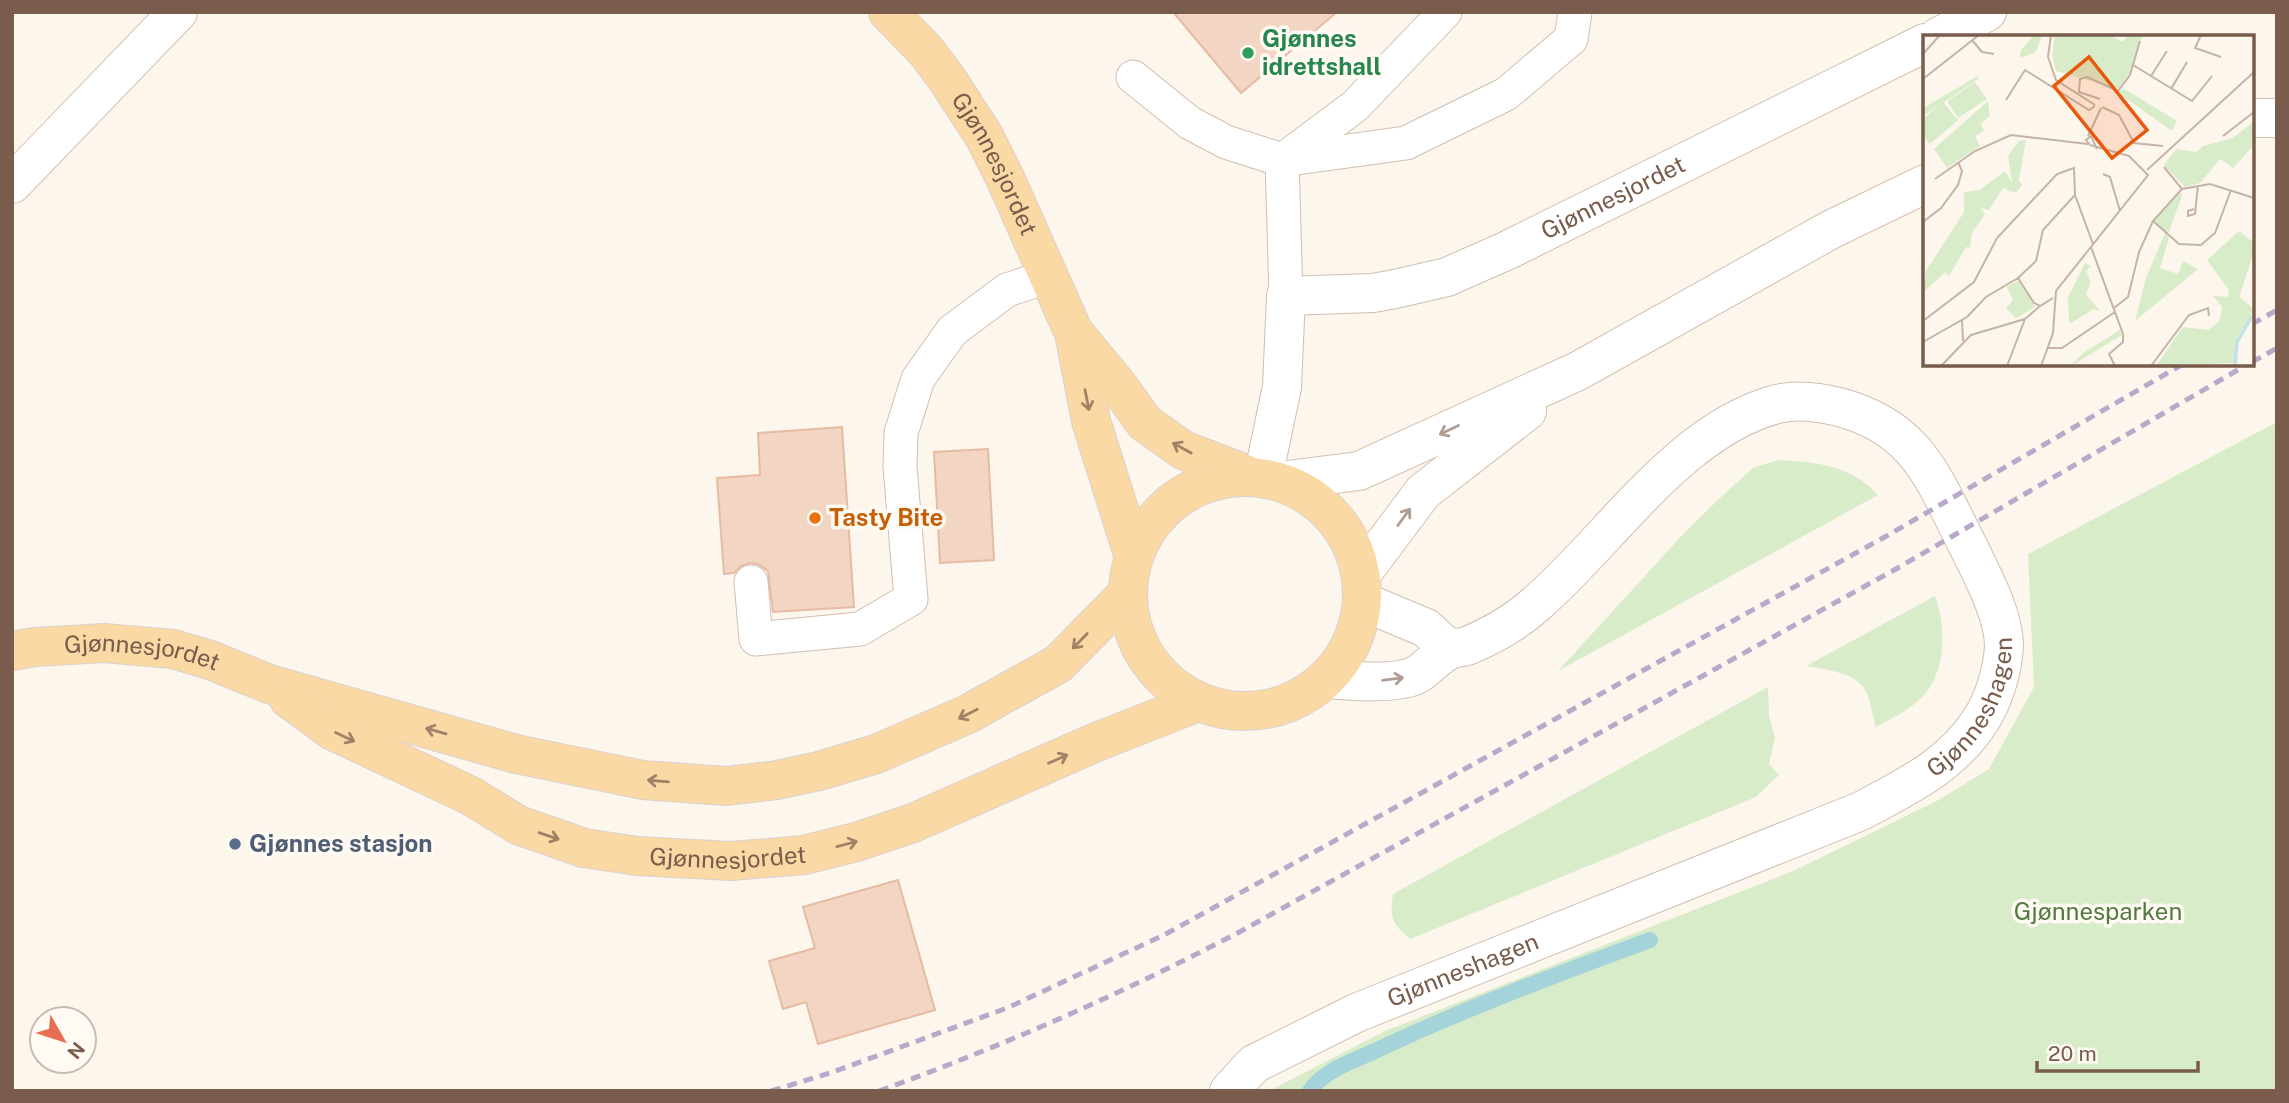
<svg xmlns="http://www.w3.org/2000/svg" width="2289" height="1103" font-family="'Public Sans',sans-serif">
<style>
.green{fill:#d8ecc9}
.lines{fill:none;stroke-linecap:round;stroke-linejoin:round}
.stream{stroke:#a5d3da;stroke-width:16}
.building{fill:#f3d5c3;stroke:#e6bba3;stroke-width:2}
.service-casing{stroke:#d1beb0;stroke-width:35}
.minor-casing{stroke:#d1beb0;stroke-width:40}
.secondary-casing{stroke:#d6c0b0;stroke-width:40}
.primary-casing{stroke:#dad1cd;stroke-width:40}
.service{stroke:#fff;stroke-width:33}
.minor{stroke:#fff;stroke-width:38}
.secondary{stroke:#fff;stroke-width:38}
.primary{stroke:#fbd9a5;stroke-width:38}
.rail{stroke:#b9a8c9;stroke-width:5;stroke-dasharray:10 7;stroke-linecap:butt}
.oneway{stroke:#a18267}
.oneway2{stroke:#af9d94}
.leisure-dot{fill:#2e9e5b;stroke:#fffaf3;stroke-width:2.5}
.food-dot{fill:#e8710a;stroke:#fffaf3;stroke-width:2.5}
.service-dot{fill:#5c6f8a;stroke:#fffaf3;stroke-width:2.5}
.labels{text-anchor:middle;stroke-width:7;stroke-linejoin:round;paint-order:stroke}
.leisure-label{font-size:24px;font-weight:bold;fill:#27864d;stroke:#fffaf3;text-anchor:start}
.street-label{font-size:24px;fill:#7a5c4d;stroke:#fffaf3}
.food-label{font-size:24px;font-weight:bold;fill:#c56008;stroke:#fffaf3;text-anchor:start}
.service-label{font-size:24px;font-weight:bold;fill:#4e5e75;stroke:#fffaf3;text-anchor:start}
.park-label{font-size:24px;fill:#537a41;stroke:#fffaf3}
.inset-river{fill:none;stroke:#bfe3e8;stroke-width:3.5}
.inset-road{fill:none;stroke:#c5b3a7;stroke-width:2}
.view{fill:#e8590c;fill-opacity:0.15;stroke:#e8590c;stroke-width:3.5}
.inset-edge{fill:none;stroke:#7a5c4d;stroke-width:3.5}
</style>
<rect width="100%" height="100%" fill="#fdf6ec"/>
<!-- green -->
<g class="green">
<polygon points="2277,422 2277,1091 1269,1091 1385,1031 1791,872 1935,802 1989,769 2034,687 2028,554"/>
<path d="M1778,460c39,2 72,5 100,35l-320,176 129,-141 34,-33 32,-29z"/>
<path d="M1935,596c13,35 11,86 -22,109 -11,9 -25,15 -37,22 -3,-9 -6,-31 -12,-39 -11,-16 -40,-19 -58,-22z"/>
<path d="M1768,687l1,29 6,22 -6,26 10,11 -23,22 -346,142c-19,-16 -20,-21 -17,-45z"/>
</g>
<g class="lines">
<!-- stream -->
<path class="stream" d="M1310,1091c13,-21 46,-31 67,-41 89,-42 181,-76 273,-110"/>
</g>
<!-- building -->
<g class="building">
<polygon points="1173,12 1337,12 1241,93"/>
<polygon points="842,427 854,607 773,612 768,571 758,564 750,563 741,566 734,573 724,574 717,478 760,475 758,433"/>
<polygon points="988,449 994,560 940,563 934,452"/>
<polygon points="898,880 935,1010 818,1044 806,1002 783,1009 769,961 815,948 803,907"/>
</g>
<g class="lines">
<!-- service casing -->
<g class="service-casing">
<g id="service">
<polyline points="1133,77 1190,123 1226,142 1282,160 1406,143 1506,94 1571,39 1575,12"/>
<polyline points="1284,159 1355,106 1445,12"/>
<polyline points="1282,160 1286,296"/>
<polyline points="751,582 756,639 860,629 911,599 900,466 901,433 918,379 952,331 1007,290 1049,276"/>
</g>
</g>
<!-- minor casing -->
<g class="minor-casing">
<g id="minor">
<polyline points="1938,37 1987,12"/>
<path id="s1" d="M1263,477l19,-90 4,-91 87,-3 22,-4 52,-12 61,-27 417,-207"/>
<polyline points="1364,602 1426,628 1450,650"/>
<path id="s2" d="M1229,1091l25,-27 102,-51 505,-202c47,-25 92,-46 121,-93 12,-19 21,-49 22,-72 0,-32 -23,-73 -37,-102 -34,-66 -49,-116 -128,-137 -20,-5 -42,-8 -62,-3 -98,26 -167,136 -241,200 -20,18 -45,32 -69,42 -5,2 -12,1 -17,4 -12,5 -21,17 -32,24 -19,11 -69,7 -91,5"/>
</g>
</g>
<!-- secondary casing -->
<g class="secondary-casing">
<g id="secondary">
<polyline points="2252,118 2277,118"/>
<polyline points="12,184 178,12"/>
<polyline points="1279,481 1359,471 1578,371 1830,230 1925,184"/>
<polyline points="1363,572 1423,492 1527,411"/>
</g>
</g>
<!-- primary casing -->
<g class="primary-casing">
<g id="primary">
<path id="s3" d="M888,12l38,39 21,28 37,57 21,42 69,155 17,88 42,133"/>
<polyline points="1076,335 1116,383 1145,423 1183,450 1245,474"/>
<circle cx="1245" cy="594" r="117"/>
<path id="s4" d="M12,651l23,-4 69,-4 69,6 37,11 59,24 247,70 127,26 83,6 51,-6 42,-9 57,-17 92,-40 90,-50 69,-70"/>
<path id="s5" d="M288,698l45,33 138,65 47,29 66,23 53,8 94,5 73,-6 52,-13 57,-19 181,-80 104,-41"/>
</g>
</g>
<!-- service -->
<use href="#service" class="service"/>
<!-- minor -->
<use href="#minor" class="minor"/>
<!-- secondary -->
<use href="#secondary" class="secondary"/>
<!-- primary -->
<use href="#primary" class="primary"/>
<!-- rail -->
<g class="rail">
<polyline points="2252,324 2277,310"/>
<polyline points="2252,362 2277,348"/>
<polyline points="771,1091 833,1072 1007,1008 1164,935 1883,538 2183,364"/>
<path d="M879,1091c126,-46 245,-98 364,-161l653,-361 352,-205"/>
</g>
</g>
<!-- one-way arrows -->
<defs><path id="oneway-shaft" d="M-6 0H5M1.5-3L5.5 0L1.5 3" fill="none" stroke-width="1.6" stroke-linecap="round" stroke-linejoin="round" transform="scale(1.75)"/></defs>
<g class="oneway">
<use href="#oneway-shaft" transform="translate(1087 400) rotate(79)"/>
<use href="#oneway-shaft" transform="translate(1182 448) rotate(-151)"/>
<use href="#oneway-shaft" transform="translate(1080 641) rotate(134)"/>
<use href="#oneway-shaft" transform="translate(968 714) rotate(153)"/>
<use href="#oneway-shaft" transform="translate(436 731) rotate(-164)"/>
<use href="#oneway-shaft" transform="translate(345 737) rotate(25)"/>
<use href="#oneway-shaft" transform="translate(1058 759) rotate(-24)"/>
<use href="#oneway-shaft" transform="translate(658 781) rotate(-175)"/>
<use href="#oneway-shaft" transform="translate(549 836) rotate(19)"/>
<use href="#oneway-shaft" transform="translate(847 844) rotate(-15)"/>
</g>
<g class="oneway2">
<use href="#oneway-shaft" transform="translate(1449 430) rotate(155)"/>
<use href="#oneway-shaft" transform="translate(1404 517) rotate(-54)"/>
<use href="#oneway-shaft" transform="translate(1393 679) rotate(-8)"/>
</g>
<!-- markers -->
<circle class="leisure-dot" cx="1248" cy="53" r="7"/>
<circle class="food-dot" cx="815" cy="518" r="7"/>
<circle class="service-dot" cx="235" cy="844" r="7"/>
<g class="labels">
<!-- leisure labels -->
<g class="leisure-label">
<text x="1262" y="47">Gjønnes<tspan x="1262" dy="28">idrettshall</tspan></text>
</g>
<!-- street labels -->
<g class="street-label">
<text dy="8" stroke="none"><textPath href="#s3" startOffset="187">Gjønnesjordet</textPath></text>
<text dy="8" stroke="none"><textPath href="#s1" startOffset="530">Gjønnesjordet</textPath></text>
<text dy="8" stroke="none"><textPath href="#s4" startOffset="131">Gjønnesjordet</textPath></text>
<text dy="8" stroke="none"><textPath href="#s2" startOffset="854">Gjønneshagen</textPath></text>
<text dy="8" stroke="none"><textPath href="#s5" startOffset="478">Gjønnesjordet</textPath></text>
<text dy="8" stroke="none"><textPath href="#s2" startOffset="266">Gjønneshagen</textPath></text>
</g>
<!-- food labels -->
<g class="food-label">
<text x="829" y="526">Tasty Bite</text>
</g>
<!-- service labels -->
<g class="service-label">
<text x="249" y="852">Gjønnes stasjon</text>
</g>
<!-- park labels -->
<g class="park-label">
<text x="2098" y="920">Gjønnesparken</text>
</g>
</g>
<!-- overview -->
<g transform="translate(1923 35)">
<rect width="331" height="331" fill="#fdf6ec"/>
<path d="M111,0h8l-6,17 -16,6 1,-8zM132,0h56l11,7 8,-7h12l-11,36 -13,18 -62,-18 -4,-16zM55,41v3l-55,37v-8zM52,47l12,17 -29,19 -11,-17zM200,53l54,33 -5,10 -54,-38zM65,66l2,14 -9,9 3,7 -9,5 5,10 -33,22 -13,-19zM20,67l15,18 -28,24 -7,-8v-17zM331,86v24l-21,23 -13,-9 -20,24 -15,4 -21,-22 12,-16 20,3 7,-6 30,-8zM103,105l-7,40 3,5 -6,8 -13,-5 -14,22 -9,-2 5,6 -13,19 -2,15 -4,-1 -17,29 -4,-4 -22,21 3,-22 38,-59v-20l16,-2 25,-19 7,12 -4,-27 11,-15zM257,158l2,3 -14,38 -14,-13zM316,196l15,12v9l-15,45 15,12 -18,33 -2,21 -78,3 27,-39 26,3 11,-10 2,-13 -9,-11 15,1 1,-7 -22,-30zM242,198l4,5 -9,30 18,6 5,-13 15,8 -63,52 11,-43zM162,228l6,3 -5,5 5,11 -5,12 14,17 -6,-2 -25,15 -1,-27zM96,245l16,27 -19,11 -10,-10 7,-8 -6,-13zM197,295l2,5 -51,31 12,-13z" fill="#d8ecc9"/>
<path class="inset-river" d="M312,331l2,-24 15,-26"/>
<path class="inset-road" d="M128,0l-3,22 8,23 39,25M278,0l-6,13 26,9M49,5l10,12 12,2M0,19l17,-19M210,30l59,36 20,-25M228,41l16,-25M0,44l56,-44M248,54l16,-27M177,64l-21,-7 1,-13 7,-2 31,14 12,-16 10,-34M83,65l19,-30 64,40 6,-4M179,72l17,8 15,28 29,3M165,101l13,-28M300,101l31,-24M167,110l-4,-5 5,-4 6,13M241,132l18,22M224,135l107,-98M180,139l7,3 10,34M12,144l40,-28 36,-16 77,9M271,174l-6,2v5l7,-2 3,-29M230,186l26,23 22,1 14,-12 16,-43M0,187l18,-14 17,-23 4,-14 -4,-9M168,212l32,87v8l-14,12 6,12M130,263l-13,8 -6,-3 -16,-25 18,-17 7,-31 32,-35M191,273l14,-11 11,-45 14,-31 29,-32 28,-5 44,14M39,285l1,21M0,286l51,-39 23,-44 60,-64 17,-6 1,27 18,49M0,307l44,-25 19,-20 32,-19M125,313h14l53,-36M18,331l30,-31 54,-16 15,-13M84,331l18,-47M118,331l12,-33 3,-42 92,-116 -19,-19 -39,-11M228,331l38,-51 19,-7 1,8"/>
<path class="view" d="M166,22l58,73 -35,28 -58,-72z"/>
<rect width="331" height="331" class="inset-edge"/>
</g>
<!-- border -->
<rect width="2289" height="1103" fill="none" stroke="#7a5c4d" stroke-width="28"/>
<!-- north arrow -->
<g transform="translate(63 1040) rotate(129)"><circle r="33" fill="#fffaf3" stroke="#cabbb1" stroke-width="2"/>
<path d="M0-5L12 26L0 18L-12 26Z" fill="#e76f51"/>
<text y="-10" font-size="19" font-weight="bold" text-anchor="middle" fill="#7a5c4d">N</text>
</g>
<!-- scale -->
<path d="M2037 1061v10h161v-10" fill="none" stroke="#7a5c4d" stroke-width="3.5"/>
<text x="2048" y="1061" font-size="21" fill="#7a5c4d" stroke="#fffaf3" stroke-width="5" paint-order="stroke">20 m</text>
</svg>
